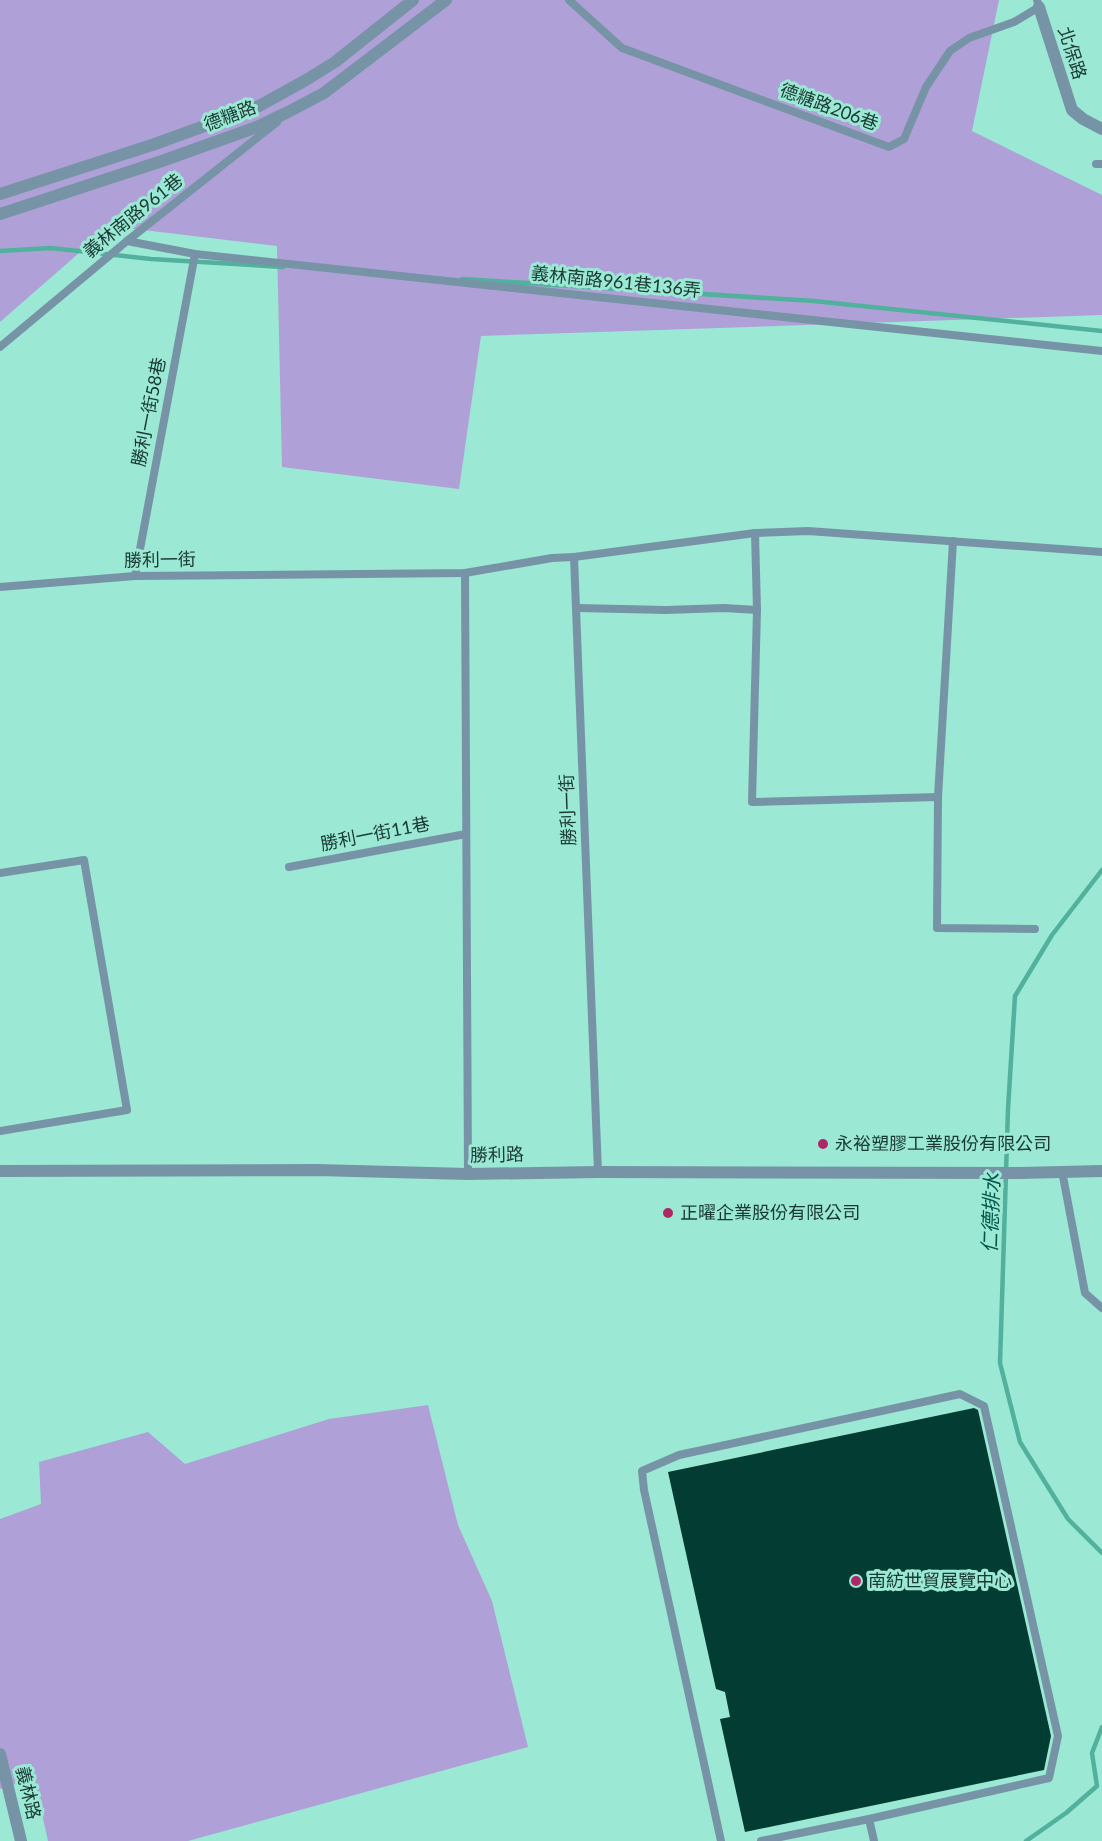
<svg xmlns="http://www.w3.org/2000/svg" width="1102" height="1841" font-family="Lato,'Noto Sans TC',sans-serif">
<style>
.green{fill:#afa0d7}
.lines{fill:none;stroke-linecap:round;stroke-linejoin:round}
.stream{stroke:#51b19c;stroke-width:4.5}
.building{fill:#023c32}
.service{stroke:#7794a7;stroke-width:8}
.minor{stroke:#7794a7;stroke-width:12}
.tertiary{stroke:#7794a7;stroke-width:12}
.poi-dot{fill:#af2667;stroke:#9be8d5;stroke-width:2}
.labels{text-anchor:middle;stroke-width:6;stroke-linejoin:round;paint-order:stroke}
.street-label{font-size:18px;fill:#193932;stroke:#9be8d5}
.poi-label{font-size:18px;fill:#193932;stroke:#9be8d5;text-anchor:start}
.water-label{font-size:20px;font-style:italic;fill:#005547;stroke:#9be8d5}
</style>
<rect width="100%" height="100%" fill="#9be8d5"/>
<!-- green -->
<g class="green">
<polygon points="0,0 999,0 972,131 1102,195 1102,315 481,336 459,489 282,467 277,246 110,226 0,322"/>
<polygon points="428,1405 458,1525 492,1601 528,1747 188,1841 48,1841 34,1778 0,1789 0,1519 41,1504 39,1462 148,1432 185,1464 329,1419"/>
</g>
<g class="lines">
<!-- stream -->
<g class="stream">
<polyline points="0,251 51,248 151,259 283,267"/>
<polyline points="462,279 814,301 1102,331"/>
<polyline points="1102,870 1052,935 1015,996 1008,1109 1000,1363 1020,1442 1068,1519 1102,1553"/>
<polyline points="1026,1841 1066,1813 1097,1786 1092,1753 1102,1727"/>
</g>
</g>
<!-- building -->
<polygon class="building" points="974,1408 978,1410 1051,1736 1044,1770 745,1832 720,1719 730,1717 725,1692 716,1689 668,1472"/>
<g class="lines">
<!-- service -->
<g class="service">
<polyline points="569,0 622,48 889,147 904,139 926,87 950,51 969,38 1014,22 1039,7 1037,0"/>
<polyline points="1096,164 1102,164"/>
<polyline points="127,241 195,254 1102,351"/>
<polyline points="0,347 127,241 277,122"/>
<polyline points="755,533 757,610 752,802 938,797"/>
<polyline points="953,541 938,797 937,928 1035,929"/>
<polyline points="574,557 755,533 808,531 1102,552"/>
<polyline points="465,573 468,1174"/>
<polyline points="135,576 195,254"/>
<polyline points="0,587 135,576 465,573 552,558 574,557 598,1172"/>
<polyline points="578,608 666,610 724,608 757,610"/>
<polyline points="289,867 466,834"/>
<polyline points="0,873 84,860 127,1110 0,1131"/>
<polyline points="1062,1171 1085,1293 1102,1308"/>
<polyline points="869,1819 874,1841"/>
<polyline points="721,1841 644,1490 642,1471 679,1455 960,1394 984,1406 1058,1736 1049,1778 869,1819 761,1841"/>
</g>
<!-- minor -->
<polyline class="minor" points="1039,7 1072,110 1083,119 1102,129"/>
<!-- tertiary -->
<g class="tertiary">
<polyline points="0,194 155,144 259,106 306,80 335,62 413,0"/>
<polyline points="0,214 162,161 257,127 288,112 324,93 446,0"/>
<polyline points="0,1171 317,1170 468,1174 598,1172 1020,1173 1102,1171"/>
<polyline points="0,1754 21,1841"/>
</g>
</g>
<!-- markers -->
<g class="poi-dot">
<circle cx="823" cy="1144" r="6"/>
<circle cx="668" cy="1213" r="6"/>
<circle cx="856" cy="1581" r="6"/>
</g>
<g class="labels">
<!-- street labels -->
<g class="street-label">
<text transform="translate(1072 53) rotate(72)" y="6">北保路</text>
<text transform="translate(829 107) rotate(20)" y="6">德糖路206巷</text>
<text transform="translate(230 116) rotate(-21)" y="6">德糖路</text>
<text transform="translate(133 216) rotate(-39)" y="6">義林南路961巷</text>
<text transform="translate(616 282) rotate(6)" y="6">義林南路961巷136弄</text>
<text transform="translate(149 412) rotate(-79)" y="6">勝利一街58巷</text>
<text transform="translate(160 560) rotate(-1)" y="6">勝利一街</text>
<text transform="translate(568 810) rotate(-92)" y="6">勝利一街</text>
<text transform="translate(375 834) rotate(-11)" y="6">勝利一街11巷</text>
<text transform="translate(497 1155) rotate(-1)" y="6">勝利路</text>
<text transform="translate(28 1793) rotate(77)" y="6">義林路</text>
</g>
<!-- poi labels -->
<g class="poi-label">
<text x="835" y="1150">永裕塑膠工業股份有限公司</text>
<text x="680" y="1219">正曜企業股份有限公司</text>
<text x="868" y="1587">南紡世貿展覽中心</text>
</g>
<!-- water labels -->
<g class="water-label">
<text transform="translate(991 1213) rotate(-88)" y="7">仁德排水</text>
</g>
</g>
</svg>
